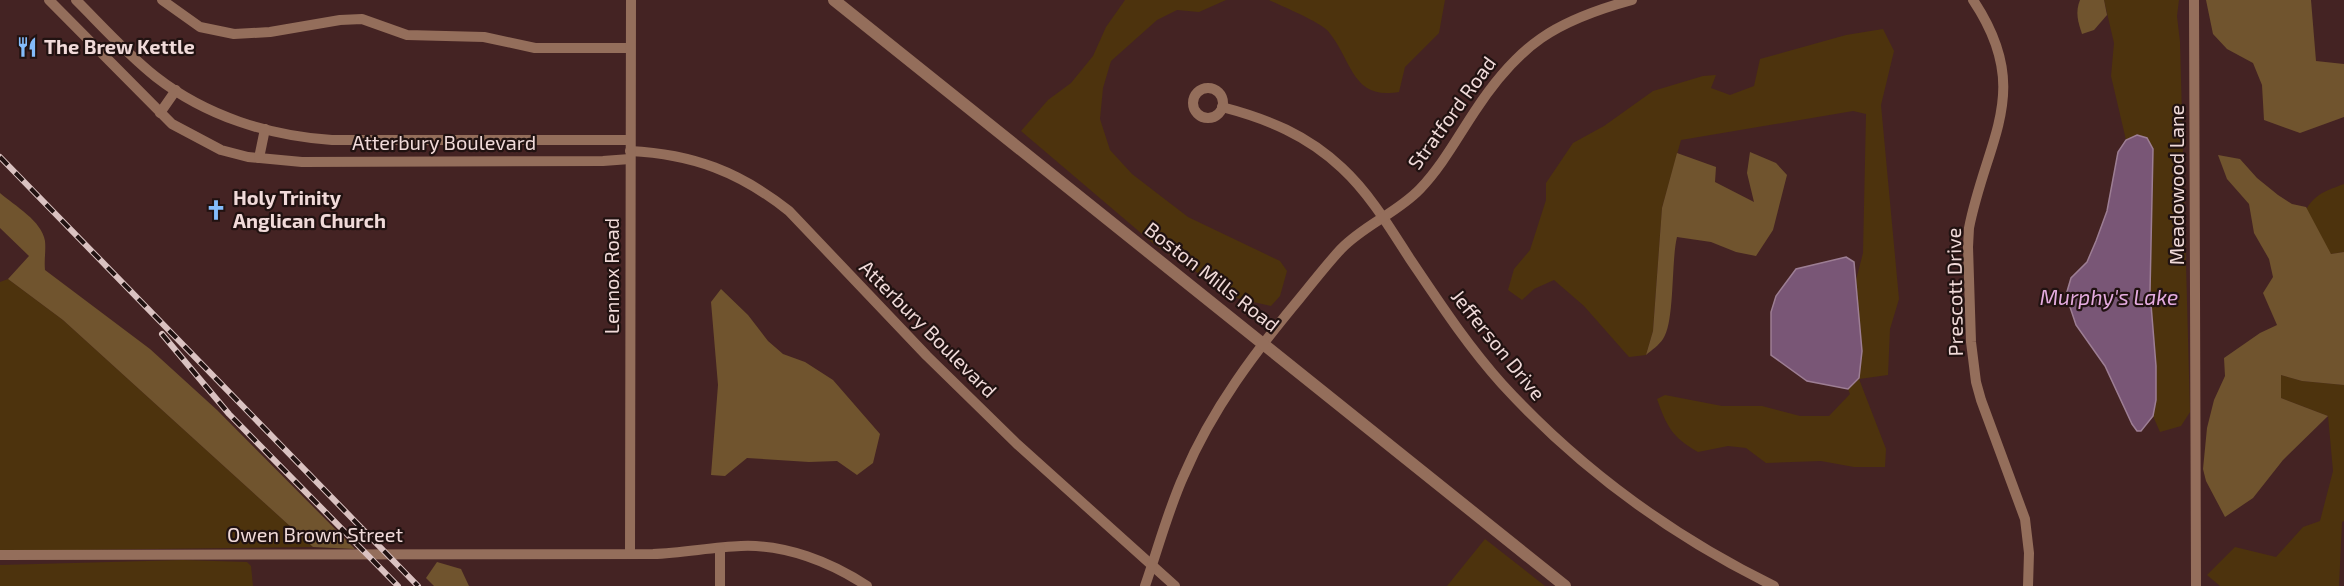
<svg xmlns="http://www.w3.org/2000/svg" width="2344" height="586" font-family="'Exo 2',sans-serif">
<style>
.green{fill:#4d330d}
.forest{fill:#70542e}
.water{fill:#795676;stroke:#9d7e94;stroke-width:1.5}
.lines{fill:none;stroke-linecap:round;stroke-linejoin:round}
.minor{stroke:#946e5b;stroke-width:10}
.tertiary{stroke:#946e5b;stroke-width:12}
.rail-casing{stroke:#dac2c1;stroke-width:6}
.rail{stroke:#211211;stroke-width:4;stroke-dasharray:11;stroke-linecap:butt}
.labels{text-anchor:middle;stroke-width:4.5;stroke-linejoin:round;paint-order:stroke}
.poi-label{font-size:20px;font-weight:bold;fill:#f0dad9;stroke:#211211;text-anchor:start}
.street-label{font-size:20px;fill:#f0dad9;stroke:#211211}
.water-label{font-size:21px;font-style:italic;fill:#e4abdf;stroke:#211211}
</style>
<rect width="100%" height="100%" fill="#442323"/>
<!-- green -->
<g class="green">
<polygon points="1125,0 1226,0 1199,12 1177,10 1157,20 1111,61 1103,88 1100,119 1110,150 1132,174 1188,217 1280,261 1287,271 1280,296 1271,306 1236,298 1155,245 1021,131 1048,100 1071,83 1093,56 1106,27"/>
<path d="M1269,0h176l-6,33 -34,34 -6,25c-48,8 -46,-31 -71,-61 -8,-9 -46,-25 -59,-31z"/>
<polygon points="2104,0 2179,0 2177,16 2180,42 2190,412 2181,426 2160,432 2153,416 2156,400 2156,366 2150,292 2153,149 2137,135 2126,140 2111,76 2114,43"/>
<path d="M1883,29l11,22 -13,54 18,194 -9,30 -2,46 -29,4 27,70 -1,18h-31l-33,-6 -55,2 -20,-15 -18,-2 -30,6c-26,-15 -31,-25 -41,-53l8,-4 57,11h40l38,10h29l21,-22 -2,-5 11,-11 3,-27 -6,-71 7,-27 3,-139 -13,-3 -172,29 -19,68 -9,123 -7,24 -17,2 -45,-51 -30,-26 -20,9 -12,11 -14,-10 6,-21 16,-19 16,-50v-17l27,-40 31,-17 49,-35 50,-15 13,-1 -5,13 19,7 24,-9 6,-27 86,-24z"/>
<path d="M2344,184v68l-13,2 -30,-32c9,-26 19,-29 43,-38z"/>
<polygon points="8,279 63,320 313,547 0,551 0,282"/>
<polygon points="2281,375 2302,381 2344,385 2344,521 2342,522 2339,586 2220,586 2207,575 2235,547 2276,557 2303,527 2320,521 2333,471 2328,416 2281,398"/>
<polygon points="1485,539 1545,586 1447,586"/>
<polygon points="183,560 247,562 251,566 253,586 0,586 0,565"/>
</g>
<!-- forest -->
<g class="forest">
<path d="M2080,0h24l3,15 -13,15 -12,4c-4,-12 -7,-22 -2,-34z"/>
<polygon points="2206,0 2311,0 2316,61 2344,64 2344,117 2300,133 2264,120 2262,85 2253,63 2227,49 2213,34"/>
<path d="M1750,152l26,11 11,12 -14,55 -17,26 -20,-4 -25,-10 -34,-5c-6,24 -2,85 -14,102 -4,6 -11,11 -17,16l7,-24 9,-123 15,-55 39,14 -1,15 39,20 -7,-29z"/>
<polygon points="2218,155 2240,159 2257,178 2278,195 2292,204 2306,207 2331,254 2344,252 2344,385 2302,381 2281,375 2281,398 2328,416 2283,460 2253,498 2225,517 2206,481 2203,469 2207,428 2214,400 2225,376 2224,358 2260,333 2277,325 2263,293 2273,277 2269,259 2254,233 2249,204 2227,179"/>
<path d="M0,193c15,13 42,28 45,48 1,10 -1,19 0,29l105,79 67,61 138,139 -42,-2 -250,-227 -55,-41 21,-23 -29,-28z"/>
<polygon points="721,289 748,315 768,341 783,354 805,362 833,380 880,434 873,463 857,475 837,461 809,462 747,458 725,476 711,475 718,385 711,302"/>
<polygon points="437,562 461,569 469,586 434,586 426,578"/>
</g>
<!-- water -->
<g class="water">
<polygon points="2137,135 2147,138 2153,149 2150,292 2156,366 2156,400 2153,416 2141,431 2137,431 2132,424 2105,366 2076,325 2066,295 2071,278 2087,262 2096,241 2107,211 2118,152 2126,140"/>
<polygon points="1846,257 1854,262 1862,351 1859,378 1848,389 1807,381 1771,355 1771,312 1776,296 1796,269"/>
</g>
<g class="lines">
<!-- minor -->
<g class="minor">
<polyline points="49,0 172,124 221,150 248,157 302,162 603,161 630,159"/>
<path d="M76,0c26,26 51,54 80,77 50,39 113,59 176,63h298"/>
<polyline points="162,0 200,27 234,34 270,32 340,20 362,19 407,35 484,37 535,48 630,48"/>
<path d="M1973,0c61,91 14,137 -4,228l-1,19 3,95 5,40 5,18 44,119 4,34 -1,33"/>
<polyline points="2194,0 2196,586"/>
<circle cx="1208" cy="103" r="15"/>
<path d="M1222,107c46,12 85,28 120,61 28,26 48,60 68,91 29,43 57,86 92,125 78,85 168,151 272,202"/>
<polyline points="160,113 176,90"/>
<path d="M630,151c63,3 110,21 159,60l138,145 90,88 158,142"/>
<polyline points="259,158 265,129"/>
<polyline points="630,553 631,0"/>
<path d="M0,555l653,-1c30,-1 59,-7 88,-8 44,-2 90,16 126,40"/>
<polyline points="720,586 720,548"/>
<path d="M1145,586c13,-37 23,-76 39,-111 28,-66 71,-123 116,-177 14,-17 27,-34 41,-49 23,-24 56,-36 79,-60 22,-23 37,-51 55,-78 44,-67 80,-90 157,-111"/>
</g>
<!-- tertiary -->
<polyline class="tertiary" points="834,0 1565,586"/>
<!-- rail casing -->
<g class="rail-casing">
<g id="rail">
<polyline points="0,157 418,586"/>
<polyline points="162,334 229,414 398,586"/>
</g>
</g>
<!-- rail -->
<use href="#rail" class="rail"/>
</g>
<!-- icons -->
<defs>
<g id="restaurant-bare" transform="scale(1.62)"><path d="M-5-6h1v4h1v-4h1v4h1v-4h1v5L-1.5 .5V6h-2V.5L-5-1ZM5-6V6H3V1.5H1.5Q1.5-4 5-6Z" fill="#84bcfb" stroke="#211211" stroke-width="2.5" paint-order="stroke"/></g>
<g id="church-bare" transform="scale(1.62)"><path d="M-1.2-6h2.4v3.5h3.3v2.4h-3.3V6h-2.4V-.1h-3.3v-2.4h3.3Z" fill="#84bcfb" stroke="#211211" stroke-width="2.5" paint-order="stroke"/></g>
</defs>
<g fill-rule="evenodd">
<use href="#restaurant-bare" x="27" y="47"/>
<use href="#church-bare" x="216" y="210"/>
</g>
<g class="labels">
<!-- poi labels -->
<g class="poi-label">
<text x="44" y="54">The Brew Kettle</text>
<text x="233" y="205">Holy Trinity<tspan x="233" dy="23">Anglican Church</tspan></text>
</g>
<!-- street labels -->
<g class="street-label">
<text transform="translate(1452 113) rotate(-54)" y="7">Stratford Road</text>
<text x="444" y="150">Atterbury Boulevard</text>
<text transform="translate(2177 185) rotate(-90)" y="7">Meadowood Lane</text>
<text transform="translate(612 276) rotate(-90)" y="7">Lennox Road</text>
<text transform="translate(1212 277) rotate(38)" y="7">Boston Mills Road</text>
<text transform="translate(1955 292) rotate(-91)" y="7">Prescott Drive</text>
<text transform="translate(928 329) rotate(45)" y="7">Atterbury Boulevard</text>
<text transform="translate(1498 345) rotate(51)" y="7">Jefferson Drive</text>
<text x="315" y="542">Owen Brown Street</text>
</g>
<!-- water labels -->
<g class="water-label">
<text x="2109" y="305">Murphy's Lake</text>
</g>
</g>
</svg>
